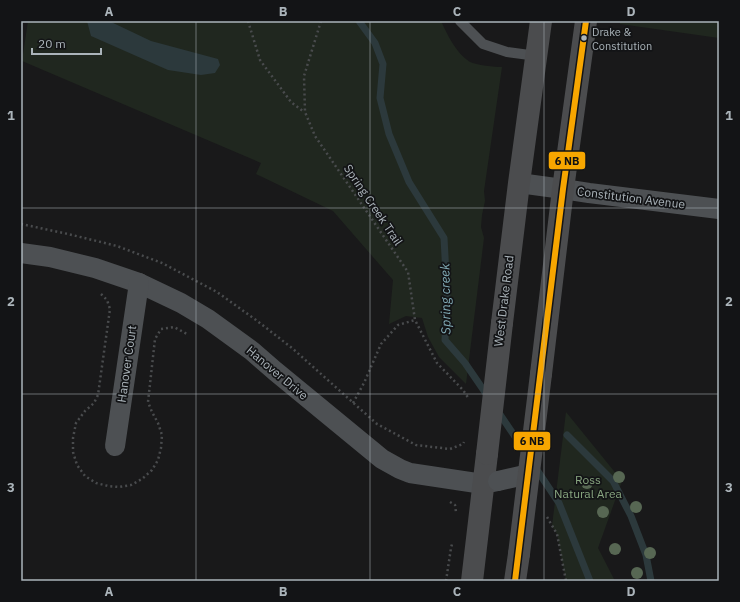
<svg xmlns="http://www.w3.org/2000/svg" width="740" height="602" font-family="'IBM Plex Sans',sans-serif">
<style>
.green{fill:#20271f}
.water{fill:#2c393c}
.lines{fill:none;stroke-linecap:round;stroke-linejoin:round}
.stream{stroke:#2c393c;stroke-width:7}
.path{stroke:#494b4d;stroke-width:2.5;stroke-dasharray:2 3;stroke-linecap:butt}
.service{stroke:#4d5053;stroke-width:10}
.minor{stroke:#4d5053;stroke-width:20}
.primary{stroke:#4b4c4e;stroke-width:22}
.minor-bridge{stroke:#4d5053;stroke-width:20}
.primary-bridge{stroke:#4b4c4e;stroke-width:22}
.bus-1-casing{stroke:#131416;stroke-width:9}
.bus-1{stroke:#f7a600;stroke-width:6}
.tree{fill:#576753}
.grid{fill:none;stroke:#abb4ba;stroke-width:1;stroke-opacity:0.55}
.bus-dot{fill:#abb4ba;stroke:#131416;stroke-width:1.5}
.labels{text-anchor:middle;stroke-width:3.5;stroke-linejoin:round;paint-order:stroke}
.bus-label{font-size:11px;fill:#abb4ba;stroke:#131416;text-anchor:start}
.street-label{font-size:12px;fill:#abb4ba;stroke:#131416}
.park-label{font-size:12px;fill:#89a681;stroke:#131416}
.water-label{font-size:13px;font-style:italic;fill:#82abb6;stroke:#131416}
.line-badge{stroke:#131416;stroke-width:1.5}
.pale-badge-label{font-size:11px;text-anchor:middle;font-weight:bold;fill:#111}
.neatline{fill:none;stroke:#abb4ba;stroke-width:1.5}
.grid-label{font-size:13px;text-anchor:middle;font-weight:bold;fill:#abb4ba}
</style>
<rect width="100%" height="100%" fill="#19191a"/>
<!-- green -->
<g class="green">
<path d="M28,21h413c7,15 15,32 29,41 6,3 25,5 32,5l-18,124 1,10 -3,14 -1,12 3,11 -18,146 -27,-27 -11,-20 -6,-19 -16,-2 -17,8 4,-44 -60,-69 -77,-37 5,-11 -239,-102z"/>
<polygon points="620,21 719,21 719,38 620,24"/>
<polygon points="566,412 622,481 598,548 615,581 566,581 557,534 552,526"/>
</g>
<!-- water -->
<polygon class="water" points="87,21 109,21 151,41 218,59 220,65 215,73 201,75 168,70 91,36"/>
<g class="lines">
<!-- stream -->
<g class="stream">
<polyline points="359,21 375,43 383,64 380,98 389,134 409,182 444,238 447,293 445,340 465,363 489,398"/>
<polyline points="497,410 526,453"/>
<polyline points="567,435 613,481 631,516 646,555 651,581"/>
<polyline points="535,467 559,503 590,581"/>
</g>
<!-- path -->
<g class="path">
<polyline points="248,21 260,60 291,102 304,112"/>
<polyline points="321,21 304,76 305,112 315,136 408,272 415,320 437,363 463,390 469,399"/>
<polyline points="21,224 68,234 117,246 162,263 217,292 256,320 292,348 377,424 416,445 450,449 463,444 464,442"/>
<polyline points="101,294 107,300 110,309 98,395 94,403 85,411 76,423 73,438 73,452 77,465 85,476 96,483 108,486 119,487 131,485 142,479 152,470 158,460 161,448 162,435 158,423 152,412 148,402 155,339 161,329 174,327 187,334"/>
<polyline points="353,403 364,383 381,344 398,325 415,320"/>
<polyline points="450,502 455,505 456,512"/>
<polyline points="547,517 557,534 566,581"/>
<polyline points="446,581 451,548 452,544"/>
</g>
<!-- service -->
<polyline class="service" points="460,21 483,44 507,52 537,56"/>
<!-- minor -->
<g class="minor">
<polyline points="519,183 563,189 589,193 719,209"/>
<polyline points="21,253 50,257 95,268 139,283 181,303 208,319 252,351 275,371 382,459 400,469 410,473 483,484 498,481"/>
<polyline points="115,446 139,283"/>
</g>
<!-- primary -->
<g class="primary">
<polyline points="502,323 519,183 541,21"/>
<polyline points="541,374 563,189 586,21"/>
<polyline points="472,581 487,454"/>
<polyline points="515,581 519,554"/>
</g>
<!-- minor-bridge -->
<polyline class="minor-bridge" points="498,481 529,474"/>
<!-- primary-bridge -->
<g class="primary-bridge">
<polyline points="487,454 502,323"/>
<polyline points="519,554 541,374"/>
</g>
<!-- bus-1 casing -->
<g class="bus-1-casing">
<polyline id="bus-1" points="515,581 563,189 586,21"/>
</g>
<!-- bus-1 -->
<use href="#bus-1" class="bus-1"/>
</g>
<!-- trees -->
<g class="tree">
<circle cx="619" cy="477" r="6"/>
<circle cx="587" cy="483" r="6"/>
<circle cx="636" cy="507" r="6"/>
<circle cx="603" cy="512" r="6"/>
<circle cx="615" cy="549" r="6"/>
<circle cx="650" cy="553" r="6"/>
<circle cx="637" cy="573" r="6"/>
</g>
<!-- grid -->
<path class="grid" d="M196,21v560M370,21v560M544,21v560M21,208h698M21,394h698"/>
<!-- markers -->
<circle class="bus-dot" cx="584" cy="38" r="3.5"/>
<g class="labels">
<!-- bus labels -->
<g class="bus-label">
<text x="592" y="36">Drake &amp;<tspan x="592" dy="14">Constitution</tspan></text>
</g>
<!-- street labels -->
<g class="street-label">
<text transform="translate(631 198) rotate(7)" y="4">Constitution Avenue</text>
<text transform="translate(373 205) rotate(56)" y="4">Spring Creek Trail</text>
<text transform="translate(504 301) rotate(-83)" y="4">West Drake Road</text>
<text transform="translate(127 364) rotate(-82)" y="4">Hanover Court</text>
<text transform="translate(277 373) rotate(40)" y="4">Hanover Drive</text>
</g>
<!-- park labels -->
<g class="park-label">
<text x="588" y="484">Ross<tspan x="588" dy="14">Natural Area</tspan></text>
</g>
<!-- water labels -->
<g class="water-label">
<text transform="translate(445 299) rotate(-91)" y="5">Spring creek</text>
</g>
</g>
<g class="line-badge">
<rect x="548" y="151" width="38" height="19" rx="4" fill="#f7a600"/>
<rect x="513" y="431" width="38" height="20" rx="4" fill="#f7a600"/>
</g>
<g class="pale-badge-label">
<text x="567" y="165">6 NB</text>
<text x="532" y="445">6 NB</text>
</g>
<!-- border -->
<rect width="740" height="602" fill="none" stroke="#131416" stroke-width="44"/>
<!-- scale -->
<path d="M32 48v6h69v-6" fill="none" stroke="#abb4ba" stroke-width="2"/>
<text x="38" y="48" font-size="12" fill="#abb4ba" stroke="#131416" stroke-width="3" paint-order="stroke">20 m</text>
<rect x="22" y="22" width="696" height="558" class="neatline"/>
<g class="grid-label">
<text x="109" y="16">A</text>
<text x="283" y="16">B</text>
<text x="457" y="16">C</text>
<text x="631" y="16">D</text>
<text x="11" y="120">1</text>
<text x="729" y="120">1</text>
<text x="11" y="306">2</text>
<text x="729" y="306">2</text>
<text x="11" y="492">3</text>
<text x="729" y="492">3</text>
<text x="109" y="596">A</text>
<text x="283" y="596">B</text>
<text x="457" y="596">C</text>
<text x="631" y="596">D</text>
</g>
</svg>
